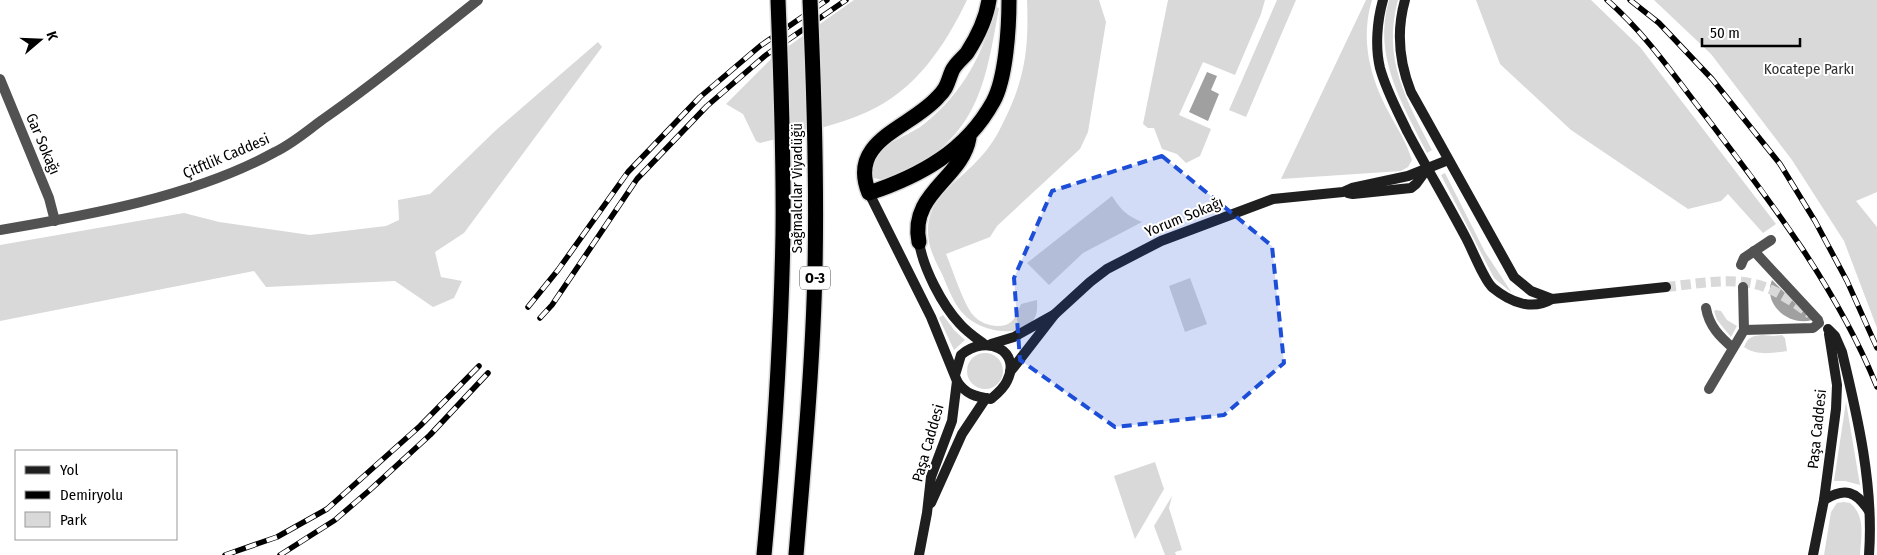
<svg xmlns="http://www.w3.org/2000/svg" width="1877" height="555" font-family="'Fira Sans Condensed',sans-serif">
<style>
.green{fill:#d9d9d9}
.water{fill:#a0a0a0}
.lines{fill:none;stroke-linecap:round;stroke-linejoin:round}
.secondary-tunnel{stroke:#d9d9d9;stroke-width:10;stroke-dasharray:10 5;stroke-linecap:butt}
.highway-casing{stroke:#dbdbdb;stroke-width:18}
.street{stroke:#525252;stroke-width:10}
.secondary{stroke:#1f1f1f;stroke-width:10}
.highway{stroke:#000;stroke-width:15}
.rail-casing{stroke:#000;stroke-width:5.5}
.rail{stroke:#fff;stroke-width:4;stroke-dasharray:11;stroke-linecap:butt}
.highway-bridge-casing{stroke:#dbdbdb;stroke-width:18;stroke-linecap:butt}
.highway-bridge{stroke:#000;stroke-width:15}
.marked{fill:#1d4ed8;fill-opacity:0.2;stroke:#1d4ed8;stroke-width:4;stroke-dasharray:10 6;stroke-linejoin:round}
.labels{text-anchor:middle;stroke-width:4;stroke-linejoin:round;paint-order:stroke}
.shield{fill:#fff;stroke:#4c4c4c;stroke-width:1}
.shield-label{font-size:14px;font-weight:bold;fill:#000}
.park-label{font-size:15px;fill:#303030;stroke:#fff}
.street-label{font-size:15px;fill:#000;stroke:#fff}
</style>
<rect width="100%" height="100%" fill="#fff"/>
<!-- green -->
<g class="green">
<path d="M854,0h113c-22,46 -52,91 -100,112 -33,15 -72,22 -107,31l-4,-2 -13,-27 -17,-10 47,-47z"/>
<path d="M1027,0h72l7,22 -1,6 -17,104 -8,17 -83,77 -7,11 -44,17c6,14 18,51 27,61 6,7 16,11 25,11 15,0 18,-10 23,-22l16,-4c0,6 1,13 -3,19 -12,19 -47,13 -62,2 -16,-10 -23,-31 -30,-47 -5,-10 -11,-21 -13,-32 -7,-40 23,-55 47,-80 11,-11 20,-24 26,-37 23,-45 27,-76 25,-125z"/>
<polygon points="1168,0 1265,0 1261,14 1235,75 1203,62 1179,115 1211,129 1200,156 1186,163 1177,154 1162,149 1154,128 1148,128 1143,124"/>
<polygon points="1277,0 1296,0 1246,117 1229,110"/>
<path d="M1366,0h6c-12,39 -2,77 16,111 9,17 18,30 24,49l-4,7 -7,4 -120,8z"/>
<path d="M1389,0h9c-16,59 8,99 34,150l-5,3c-24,-48 -55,-97 -38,-153z"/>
<polygon points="1476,0 1591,0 1640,47 1776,224 1763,233 1728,194 1721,201 1688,209 1571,130 1500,64"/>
<polygon points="1654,0 1877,0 1877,192 1856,201 1877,227 1877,328 1844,241 1792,160 1711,54"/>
<path d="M996,7l3,1c-13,70 -19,124 -89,161 -11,6 -23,13 -36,9 -3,-10 -2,-17 5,-25 9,-12 33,-19 45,-29 40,-32 58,-69 72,-117z"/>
<polygon points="598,42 602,47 464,233 435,252 441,277 462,281 454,298 433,307 395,281 266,287 254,271 0,321 0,245 184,213 219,222 310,235 386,226 399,220 398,200 430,194 495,131"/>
<polygon points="1445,173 1485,252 1512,293 1494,278 1441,175"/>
<path d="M1112,196c9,14 14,19 30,26l-59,31 -34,32 -22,-22z"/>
<polygon points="1190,278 1207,324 1185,332 1169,286"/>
<polygon points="1716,310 1721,311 1727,320 1737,326 1731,337 1717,320 1714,311"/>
<polygon points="943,315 954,330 965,340 954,350 939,318"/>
<path d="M1762,335l11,1 9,-1 3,3 2,13c-14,2 -31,5 -43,-4 4,-10 8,-11 18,-12z"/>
<circle cx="985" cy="371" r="18"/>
<polygon points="1846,402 1860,485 1845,481 1834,481"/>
<polygon points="1155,462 1164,489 1135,539 1114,476"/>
<polygon points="1172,496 1169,508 1182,550 1175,552 1176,555 1165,555 1154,526"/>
<path d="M1844,502l6,1c16,13 11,34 10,52h-36l7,-43 6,-9z"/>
</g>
<!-- water -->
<g class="water">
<polygon points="1207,72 1217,76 1211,90 1219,94 1208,121 1189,112"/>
<path d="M1772,280l40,40c-23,7 -50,-16 -40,-40z"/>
</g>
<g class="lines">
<!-- secondary-tunnel -->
<path class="secondary-tunnel" d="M1666,287c30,-3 64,-10 93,-2 19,6 36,18 51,29"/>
<!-- highway casing -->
<g class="highway-casing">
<g id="highway">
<path d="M989,0c-3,20 -11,36 -22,53 -5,6 -12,11 -15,18 -5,12 -4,16 -14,26 -27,31 -91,43 -69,96 51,-17 97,-42 124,-91 13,-23 16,-75 16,-102"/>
<path d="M919,242c-10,-49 43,-63 50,-104"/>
</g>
</g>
<!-- street -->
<g class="street">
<polyline points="0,79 49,198 55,221"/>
<path d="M0,230c90,-15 195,-34 275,-78 17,-8 32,-21 47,-32 54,-37 104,-79 156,-120"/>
<polyline points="1741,265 1744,258 1771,240"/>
<path d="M1706,308c3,18 14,29 27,40"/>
<polyline points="1744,330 1813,328 1819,323 1818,320 1754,251"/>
<polyline points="1709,389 1744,330 1743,287"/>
</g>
<!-- secondary -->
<g class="secondary">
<path d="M1383,0c-6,21 -8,47 -3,68 6,22 17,42 27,63 19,36 40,71 59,107 6,11 19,44 27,50 17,14 39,23 59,11l114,-12"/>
<path d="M1405,0c-9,32 -6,62 6,92l103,185 17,14 21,8"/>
<path d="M869,193l62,124 26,64c8,13 19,16 34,18 6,-5 13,-11 16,-18 15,-30 -20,-48 -46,-26l-6,20"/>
<polyline points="1348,193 1353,194 1411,188 1416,184 1427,169"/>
<path d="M919,242c4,26 23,63 41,82 7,8 16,14 24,20"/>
<polyline points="1055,314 1090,282 1107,269 1161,241 1273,199 1343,192 1352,188 1408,176 1448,160"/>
<path d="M1828,329l7,7 7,16c16,66 32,135 27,203"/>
<polyline points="991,344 1014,337 1055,314 1010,372"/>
<path d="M1824,500c21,-13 32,-9 45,11"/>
<polyline points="931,503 962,434 986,398"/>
<polyline points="919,555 927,513 931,477 952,421 957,381"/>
<polyline points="1813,555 1824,500 1836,409 1837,385 1829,334"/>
</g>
<!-- highway -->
<use href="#highway" class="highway"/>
<!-- rail casing -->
<g class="rail-casing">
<g id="rail">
<path d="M1607,0c39,34 68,77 100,118 64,84 130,170 170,269"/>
<polyline points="1630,0 1659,23 1712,79 1780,164 1815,221 1847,281 1877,348"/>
<polyline points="528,307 558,270 628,172 700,97 760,46 827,0"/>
<polyline points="540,318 552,305 637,179 707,106 766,55 846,0"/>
<polyline points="225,555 277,537 327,509 420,426 479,366"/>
<polyline points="280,555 335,520 371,489 430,435 488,373"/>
</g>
</g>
<!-- rail -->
<use href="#rail" class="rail"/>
<!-- highway-bridge casing -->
<g class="highway-bridge-casing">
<g id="highway-bridge">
<path d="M764,555c10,-106 17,-214 19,-321 1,-78 -2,-156 -5,-234"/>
<path d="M796,555c8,-95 17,-191 19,-287 2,-89 -1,-179 -5,-268"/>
</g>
</g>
<!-- highway-bridge -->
<use href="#highway-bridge" class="highway-bridge"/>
</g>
<!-- marked area -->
<path class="marked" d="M1162,156l110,90 12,117 -60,52 -109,12 -95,-67 -6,-82 38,-87z"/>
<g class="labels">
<!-- shield labels -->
<rect class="shield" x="800" y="266.5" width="30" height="23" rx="4"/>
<g class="shield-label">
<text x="815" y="283">O-3</text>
</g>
<!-- park labels -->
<g class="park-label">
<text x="1809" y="74">Kocatepe Parkı</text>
</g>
<!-- street labels -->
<g class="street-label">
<text transform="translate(43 144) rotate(67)" y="5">Gar Sokağı</text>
<text transform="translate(226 156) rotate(-23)" y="5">Çitftlik Caddesi</text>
<text transform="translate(797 188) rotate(-90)" y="5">Sağmalcılar Viyadüğü</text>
<text transform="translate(1184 217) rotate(-22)" y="5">Yorum Sokağı</text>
<text transform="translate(1817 429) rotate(-84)" y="5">Paşa Caddesi</text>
<text transform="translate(928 443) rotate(-74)" y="5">Paşa Caddesi</text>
</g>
</g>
<!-- legend -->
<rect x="15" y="450" width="162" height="90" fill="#ffffff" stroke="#999999"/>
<rect x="25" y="466" width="25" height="8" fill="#1f1f1f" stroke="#999999"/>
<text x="60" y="475" font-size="15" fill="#000000">Yol</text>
<rect x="25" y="491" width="25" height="8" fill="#000000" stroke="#999999"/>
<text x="60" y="500" font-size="15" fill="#000000">Demiryolu</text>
<rect x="25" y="512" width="25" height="15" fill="#d9d9d9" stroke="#999999"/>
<text x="60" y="525" font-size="15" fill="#000000">Park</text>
<!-- north arrow -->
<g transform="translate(40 40) rotate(71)" stroke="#ffffff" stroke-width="4" paint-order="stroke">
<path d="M0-4L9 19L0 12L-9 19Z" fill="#000000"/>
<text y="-8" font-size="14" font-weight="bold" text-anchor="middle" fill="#000000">K</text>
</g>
<!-- scale -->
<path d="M1702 38v8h98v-8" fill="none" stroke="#000000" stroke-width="2.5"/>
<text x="1710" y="38" font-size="15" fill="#000000" stroke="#ffffff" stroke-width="4" paint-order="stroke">50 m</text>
</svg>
